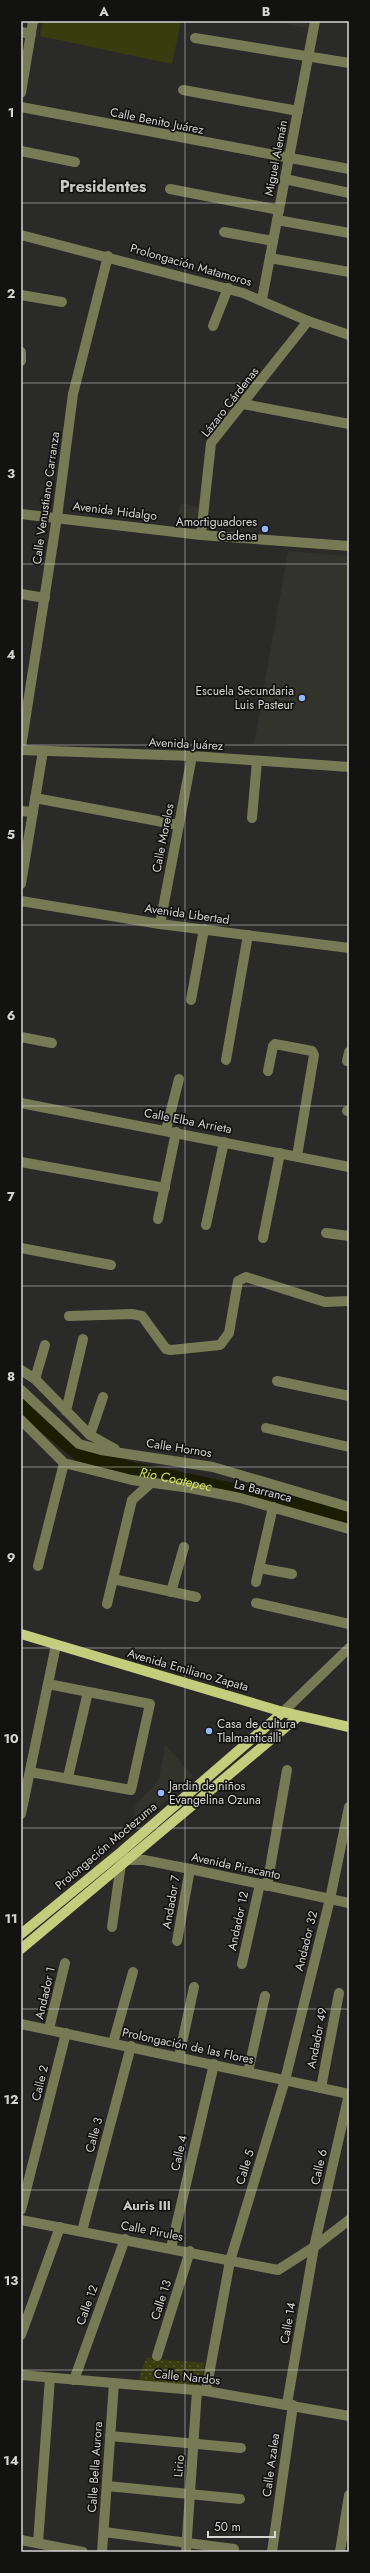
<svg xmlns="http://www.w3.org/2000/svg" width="370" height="2573" font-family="Jost,sans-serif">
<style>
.built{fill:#32342b}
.grass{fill:#383c0f}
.garden{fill:url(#garden-dots)}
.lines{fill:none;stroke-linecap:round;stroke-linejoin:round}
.river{stroke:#1a1d00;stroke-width:16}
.minor{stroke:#767b55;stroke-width:10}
.major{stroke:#c3cd7b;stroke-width:10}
.grid{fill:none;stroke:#d5d5d4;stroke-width:1;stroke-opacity:0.55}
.poi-dot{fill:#94b7fd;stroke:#121211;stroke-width:1.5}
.labels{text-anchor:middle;stroke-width:3.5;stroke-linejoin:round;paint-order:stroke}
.street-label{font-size:12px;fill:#d5d5d4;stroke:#121211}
.poi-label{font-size:12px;fill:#d5d5d4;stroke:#121211;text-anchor:end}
.water-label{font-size:13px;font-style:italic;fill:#d6e260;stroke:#121211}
.neighbourhood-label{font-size:13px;font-weight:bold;fill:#c8c9c6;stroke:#121211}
.district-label{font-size:16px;font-weight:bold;fill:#c8c9c6;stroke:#121211}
.neatline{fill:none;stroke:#d5d5d4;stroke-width:1.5}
.grid-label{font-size:13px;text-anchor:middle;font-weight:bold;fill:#d5d5d4}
</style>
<defs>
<pattern id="garden-dots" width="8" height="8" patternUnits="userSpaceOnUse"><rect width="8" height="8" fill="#383c0f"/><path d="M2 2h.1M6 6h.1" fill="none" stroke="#545731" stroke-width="1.8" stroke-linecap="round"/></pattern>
</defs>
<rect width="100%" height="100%" fill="#2a2a28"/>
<!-- built -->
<g class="built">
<polygon points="266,21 308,21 307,28"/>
<polygon points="180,503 198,507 197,532 175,530"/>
<polygon points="288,551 349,556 349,746 254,744"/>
<polygon points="165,1744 193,1777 146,1819 134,1818 135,1806 159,1780"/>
</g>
<!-- grass -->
<polygon class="grass" points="43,21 181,21 172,64 40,36"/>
<!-- garden -->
<polygon class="garden" points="146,2358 205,2363 199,2387 138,2381"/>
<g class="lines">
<!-- river -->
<path class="river" id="s1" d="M21,1405l62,51 46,13 220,46"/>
<!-- minor -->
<g class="minor">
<polyline points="21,32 31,34"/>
<polyline points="195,38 349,63"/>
<polyline points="183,90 298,111"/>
<polyline points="21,93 33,21"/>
<polyline points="21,107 349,169"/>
<polyline points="21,151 75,162"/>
<polyline points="285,179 349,193"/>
<polyline points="170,189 279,210"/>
<polyline points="277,220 349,233"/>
<polyline points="224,232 273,241"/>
<polyline points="21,235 243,293 308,321 349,335"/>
<polyline points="270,258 349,272"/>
<polyline points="21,295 62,302"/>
<polyline points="262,299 315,21"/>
<polyline points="213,326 228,288"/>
<polyline points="21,352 21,361"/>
<polyline points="243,404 349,424"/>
<polyline points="21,514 201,535 349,546"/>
<polyline points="201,535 211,443 308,321"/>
<polyline points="21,594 45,598"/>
<polyline points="21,747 57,517 73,394 108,256"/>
<polyline points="21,750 192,756 349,767"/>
<polyline points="35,798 179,825"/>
<polyline points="21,811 33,812"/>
<polyline points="252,818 257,761"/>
<polyline points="21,884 43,751"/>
<polyline points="21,901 160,924 349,948"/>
<polyline points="160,924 192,756"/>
<polyline points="191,1000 204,929"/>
<polyline points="21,1037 52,1043"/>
<polyline points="226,1060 248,935"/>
<polyline points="347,1061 349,1052"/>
<polyline points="268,1071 273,1046 275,1044 312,1051 314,1055 297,1156"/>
<polyline points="21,1103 349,1167"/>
<polyline points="347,1111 349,1111"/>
<polyline points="166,1130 179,1079"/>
<polyline points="21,1162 165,1188"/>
<polyline points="158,1219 176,1132"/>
<polyline points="206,1225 224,1142"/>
<polyline points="326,1233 349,1236"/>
<polyline points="263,1238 280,1153"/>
<polyline points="21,1248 111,1265"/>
<polyline points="69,1316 132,1314 142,1316 166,1349 171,1350 220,1345 229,1333 238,1281 246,1277 325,1302 349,1301"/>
<polyline points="21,1370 35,1379 90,1435 115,1449"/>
<polyline points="35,1379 45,1345"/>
<polyline points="277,1381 349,1396"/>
<polyline points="21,1390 79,1444 101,1450 213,1467 349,1507"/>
<polyline points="66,1411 83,1339"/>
<polyline points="21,1420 64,1463 132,1480 190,1488 240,1498 349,1529"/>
<polyline points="266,1428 349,1447"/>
<polyline points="90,1435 103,1397"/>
<polyline points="38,1566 64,1463"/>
<polyline points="259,1568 292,1574"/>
<polyline points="113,1579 196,1597"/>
<polyline points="256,1582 273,1507"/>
<polyline points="171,1592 184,1547"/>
<polyline points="256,1603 349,1624"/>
<polyline points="107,1604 132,1500 151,1483"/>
<polyline points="283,1712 349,1648"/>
<polyline points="30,1772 131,1790 150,1704 48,1684"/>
<polyline points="68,1777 88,1692"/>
<polyline points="21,1814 56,1645"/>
<polyline points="124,1856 126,1860 144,1860 190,1869 349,1903"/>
<polyline points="267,1886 287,1770"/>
<polyline points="112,1927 121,1864"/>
<polyline points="177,1941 190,1869"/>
<polyline points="242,1964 260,1884"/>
<polyline points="21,2024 349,2094"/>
<polyline points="49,2029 65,1963"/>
<polyline points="113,2043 133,1972"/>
<polyline points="179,2057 194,1987"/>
<polyline points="248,2072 265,1996"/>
<polyline points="321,2088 339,1993"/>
<polyline points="21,2210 66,2033"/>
<polyline points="21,2220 278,2270 314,2247 349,2220"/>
<polyline points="82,2231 131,2046"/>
<polyline points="171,2248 214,2064"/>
<polyline points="21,2335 60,2227"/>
<polyline points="157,2356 190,2251"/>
<polyline points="21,2375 206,2391 349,2416"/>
<polyline points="74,2380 125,2239"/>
<polyline points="206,2391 230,2261 285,2080 330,1899 349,1807"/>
<polyline points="287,2404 314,2247 349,2094"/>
<polyline points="110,2436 241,2448"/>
<polyline points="107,2486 240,2499"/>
<polyline points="104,2532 234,2549"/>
<polyline points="21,2540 83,2552"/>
<polyline points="38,2543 50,2378"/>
<polyline points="102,2552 114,2383"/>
<polyline points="186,2552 197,2390"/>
<polyline points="272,2552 293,2405"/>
<polyline points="340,2552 349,2495"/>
</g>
<!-- major -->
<g class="major">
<polyline points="21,1634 283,1712 349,1727"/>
<polyline points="21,1934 121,1852 283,1712"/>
<polyline points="21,1949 299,1716"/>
</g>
</g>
<!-- grid -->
<path class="grid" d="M185,21v2531M21,203h328M21,383h328M21,564h328M21,745h328M21,925h328M21,1106h328M21,1286h328M21,1467h328M21,1648h328M21,1828h328M21,2009h328M21,2190h328M21,2370h328"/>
<!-- markers -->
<g class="poi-dot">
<circle cx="265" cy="529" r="4"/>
<circle cx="302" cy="698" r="4"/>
<circle cx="209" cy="1731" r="4"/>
<circle cx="161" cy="1793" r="4"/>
</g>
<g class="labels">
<!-- street labels -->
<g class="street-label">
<text transform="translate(157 121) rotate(11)" y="4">Calle Benito Juárez</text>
<text transform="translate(276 158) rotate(-79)" y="4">Miguel Alemán</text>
<text transform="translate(191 265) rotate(16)" y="4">Prolongación Matamoros</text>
<text transform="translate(230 402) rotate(-52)" y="4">Lázaro Cárdenas</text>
<text transform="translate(46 498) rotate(-82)" y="4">Calle Venustiano Carranza</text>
<text transform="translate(115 511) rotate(7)" y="4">Avenida Hidalgo</text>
<text transform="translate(186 744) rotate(3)" y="4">Avenida Juárez</text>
<text transform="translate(163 838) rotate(-79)" y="4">Calle Morelos</text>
<text transform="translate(187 914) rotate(8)" y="4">Avenida Libertad</text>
<text transform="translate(188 1121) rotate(11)" y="4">Calle Elba Arrieta</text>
<text transform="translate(179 1448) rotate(9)" y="4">Calle Hornos</text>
<text transform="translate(263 1491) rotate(14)" y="4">La Barranca</text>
<text transform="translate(188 1670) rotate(16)" y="4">Avenida Emiliano Zapata</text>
<text transform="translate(106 1846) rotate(-40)" y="4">Prolongación Moctezuma</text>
<text transform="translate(236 1866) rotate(12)" y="4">Avenida Piracanto</text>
<text transform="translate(171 1902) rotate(-80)" y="4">Andador 7</text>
<text transform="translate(238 1921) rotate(-78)" y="4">Andador 12</text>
<text transform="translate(306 1941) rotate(-76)" y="4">Andador 32</text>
<text transform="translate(45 1993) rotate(-77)" y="4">Andador 1</text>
<text transform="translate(317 2038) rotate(-79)" y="4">Andador 49</text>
<text transform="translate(188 2046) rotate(12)" y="4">Prolongación de las Flores</text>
<text transform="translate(40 2083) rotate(-76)" y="4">Calle 2</text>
<text transform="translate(94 2135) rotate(-75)" y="4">Calle 3</text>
<text transform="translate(179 2153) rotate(-77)" y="4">Calle 4</text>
<text transform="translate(245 2167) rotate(-73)" y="4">Calle 5</text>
<text transform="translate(319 2167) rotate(-77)" y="4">Calle 6</text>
<text transform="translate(152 2231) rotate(11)" y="4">Calle Pirules</text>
<text transform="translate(161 2300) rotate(-72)" y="4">Calle 13</text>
<text transform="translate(87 2305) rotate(-70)" y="4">Calle 12</text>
<text transform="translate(288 2323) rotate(-80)" y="4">Calle 14</text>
<text transform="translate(187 2377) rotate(6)" y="4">Calle Nardos</text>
<text transform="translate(271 2465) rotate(-82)" y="4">Calle Azalea</text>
<text transform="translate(179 2466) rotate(-85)" y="4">Lirio</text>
<text transform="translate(95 2467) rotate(-86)" y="4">Calle Bella Aurora</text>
</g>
<!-- poi labels -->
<g class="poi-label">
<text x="257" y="526">Amortiguadores<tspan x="257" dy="14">Cadena</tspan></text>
<text x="294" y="695">Escuela Secundaria<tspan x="294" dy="14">Luis Pasteur</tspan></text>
<text x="217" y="1728" text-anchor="start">Casa de cultura<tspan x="217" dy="14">Tlalmanticalli</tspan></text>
<text x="169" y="1790" text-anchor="start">Jardin de niños<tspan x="169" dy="14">Evangelina Ozuna</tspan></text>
</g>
<!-- water labels -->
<g class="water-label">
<text dy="5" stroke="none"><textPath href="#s1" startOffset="176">Rio Coatepec</textPath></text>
</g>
<!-- neighbourhood labels -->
<g class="neighbourhood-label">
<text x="147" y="2210">Auris III</text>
</g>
<!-- district labels -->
<g class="district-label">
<text x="103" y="192">Presidentes</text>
</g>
</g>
<!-- border -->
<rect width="370" height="2573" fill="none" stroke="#121211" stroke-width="44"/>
<!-- scale -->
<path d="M208 2531v6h67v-6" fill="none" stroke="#d5d5d4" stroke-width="2"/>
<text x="214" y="2531" font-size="12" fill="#d5d5d4" stroke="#121211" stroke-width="3" paint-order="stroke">50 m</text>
<rect x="22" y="22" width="326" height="2529" class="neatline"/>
<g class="grid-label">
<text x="104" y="16">A</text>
<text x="266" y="16">B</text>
<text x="11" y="117">1</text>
<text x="11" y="298">2</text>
<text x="11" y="478">3</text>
<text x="11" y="659">4</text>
<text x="11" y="839">5</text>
<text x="11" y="1020">6</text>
<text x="11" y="1201">7</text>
<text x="11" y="1381">8</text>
<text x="11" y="1562">9</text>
<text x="11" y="1743">10</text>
<text x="11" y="1923">11</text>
<text x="11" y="2104">12</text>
<text x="11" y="2285">13</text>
<text x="11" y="2465">14</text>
</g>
</svg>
